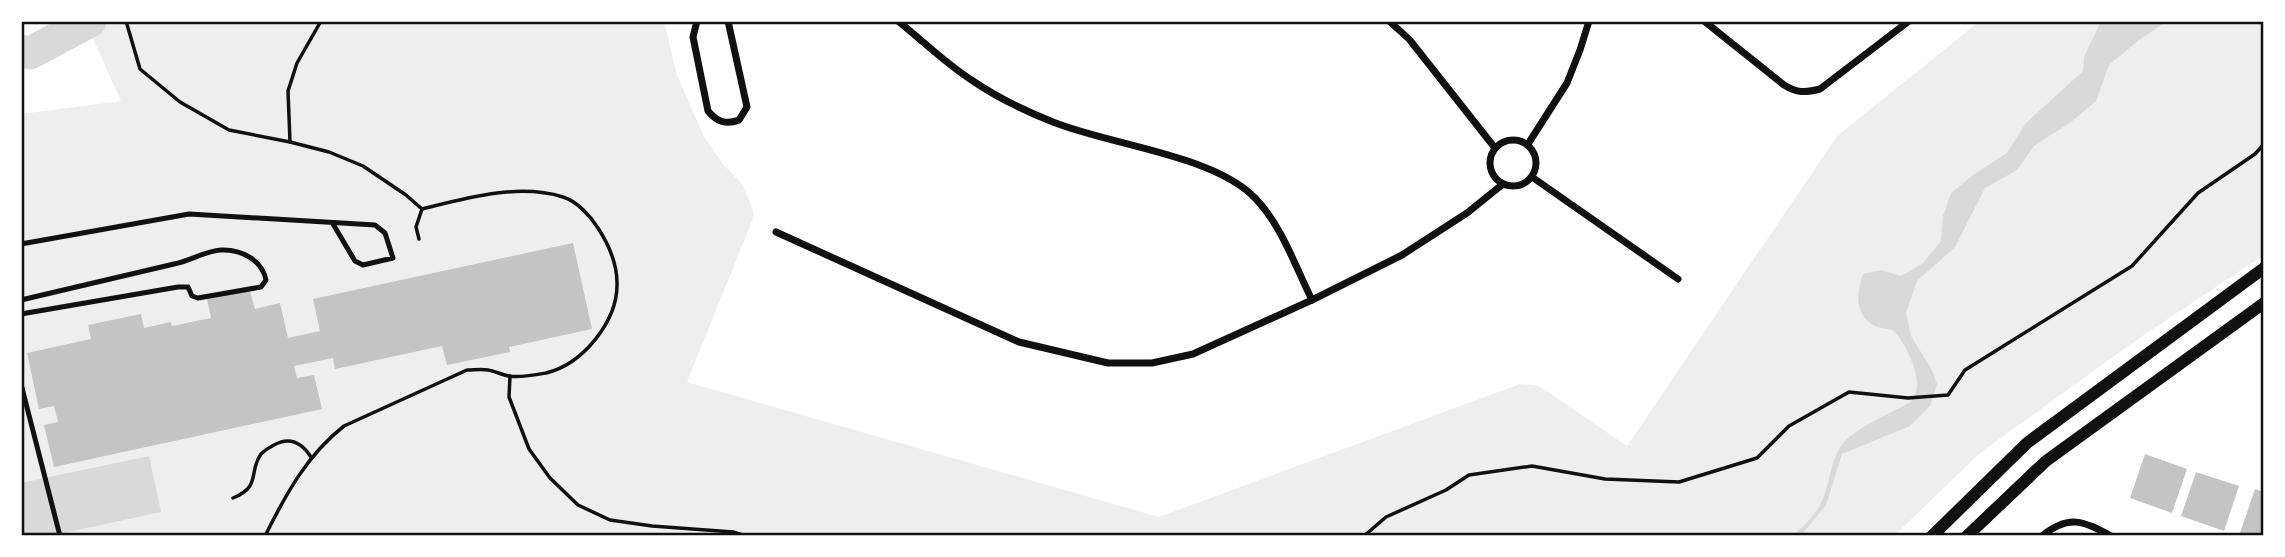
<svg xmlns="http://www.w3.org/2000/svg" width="2285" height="557" font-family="'PT Sans',sans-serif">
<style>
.green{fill:#eee}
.water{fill:#d9d9d9}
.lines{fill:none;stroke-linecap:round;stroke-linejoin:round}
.river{stroke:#d9d9d9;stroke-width:33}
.building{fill:#c4c4c4}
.path{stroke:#111;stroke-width:3.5}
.service{stroke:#111;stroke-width:5}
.minor{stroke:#111;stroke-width:7}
.tertiary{stroke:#111;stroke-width:12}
.neatline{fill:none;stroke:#111;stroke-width:2.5}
</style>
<rect width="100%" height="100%" fill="#fff"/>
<!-- green -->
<polygon class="green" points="85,21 664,21 677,75 704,137 723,164 741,183 749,199 754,216 687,382 1159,517 1520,384 1536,385 1548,392 1627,446 1837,136 1980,21 2264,21 2264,255 2135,341 1980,453 1894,536 21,536 21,114 121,101"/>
<!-- water -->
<g class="water">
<path d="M2103,21h64l-28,19 -30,25 -13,36 -25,21 -37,24 -17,24 -32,18 -30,59 -38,34 -11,32 5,23 21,34 5,14 -7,22 -20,20 -68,28 -16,51 -25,31h-8c10,-10 22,-20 28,-33 9,-18 9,-41 20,-57 14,-19 51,-33 70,-44 3,-5 6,-10 6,-16 2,-12 -13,-48 -24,-55 -4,-3 -11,-2 -16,-4 -23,-11 -21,-33 -14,-53l18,-4 20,6 21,-12 19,-23 2,-25 8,-23 22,-18 34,-22 19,-30 57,-52 1,-14 16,-34z"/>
<polygon points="149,456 161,512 50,536 23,536 21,483"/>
</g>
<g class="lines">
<!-- river -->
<polyline class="river" points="21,51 30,53 90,21"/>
</g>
<!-- building -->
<g class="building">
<polygon points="573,243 592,329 509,347 510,352 447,365 442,346 335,369 333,358 294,366 297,378 314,375 322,409 54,467 44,425 58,422 54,406 39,409 27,353 91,339 88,325 141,314 144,328 171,322 172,326 211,318 207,299 249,289 255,309 280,303 288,338 320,331 313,299"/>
<polygon points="2145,454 2187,469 2172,513 2130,498"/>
<polygon points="2196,472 2239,486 2224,531 2181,516"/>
<polygon points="2255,489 2264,492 2264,536 2249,536 2240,533"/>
</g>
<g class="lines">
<!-- path -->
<g class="path">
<path d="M126,21l14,48 40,33 49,28 61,12 39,10 34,14 43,29 16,14c44,-11 96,-26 141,-12 14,4 28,20 35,31 11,17 19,35 19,55 1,38 -34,81 -71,90 -11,2 -27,5 -37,3 -7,-1 -14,-5 -21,-6 -7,-1 -14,0 -21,0l-123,56c-37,29 -58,68 -79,110"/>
<polyline points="290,142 288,91 297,63 321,21"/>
<polyline points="419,239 416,227 422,209"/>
<polyline points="510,376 509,397 529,449 550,478 578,505 610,520 652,526 733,532 746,536"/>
<path d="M233,498c29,-12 15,-26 28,-44 3,-3 9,-7 13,-9 16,-9 28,-2 37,12"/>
<polyline points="1364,536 1386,517 1446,490 1469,475 1532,466 1605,479 1679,482 1757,458 1789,426 1849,392 1908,398 1948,395 1965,370 2132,266 2198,193 2255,154 2264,144"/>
</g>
<!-- service -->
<g class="service">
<polyline points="21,244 189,214 375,225 385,233 393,258 363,265 355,261 333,224"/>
<path d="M21,300c51,-12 102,-24 153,-36 16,-3 31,-13 47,-14 20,-1 41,10 45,30l-5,7 -63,11 -6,-2 -4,-9h-10l-157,27"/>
<polyline points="21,384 60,536"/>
</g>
<!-- minor -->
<g class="minor">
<path d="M697,21l-4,16 15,74c9,11 18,14 31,9l8,-13 -19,-86"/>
<path d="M898,21c25,20 48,43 75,60 25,17 52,30 80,41 57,23 161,33 202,76 27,28 40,68 57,102"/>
<polyline points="1389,21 1409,39 1495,148"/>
<path d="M1704,21l80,64c13,8 21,8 36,4l89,-68"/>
<circle cx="1513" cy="163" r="23"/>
<polyline points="1528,144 1567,83 1580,50 1589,21"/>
<polyline points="1532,177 1678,279"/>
<polyline points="776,232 1019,342 1108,363 1152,363 1193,354 1312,300 1402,255 1467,213 1503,184"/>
<path d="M2042,536c27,-22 41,-15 69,0"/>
</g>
<!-- tertiary -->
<g class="tertiary">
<polyline points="1932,536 2027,443 2264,268"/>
<polyline points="1967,536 2046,461 2264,303"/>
</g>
</g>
<!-- border -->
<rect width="2285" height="557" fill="none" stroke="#ffffff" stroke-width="46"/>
<rect x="23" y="23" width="2239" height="511" class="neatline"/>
</svg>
